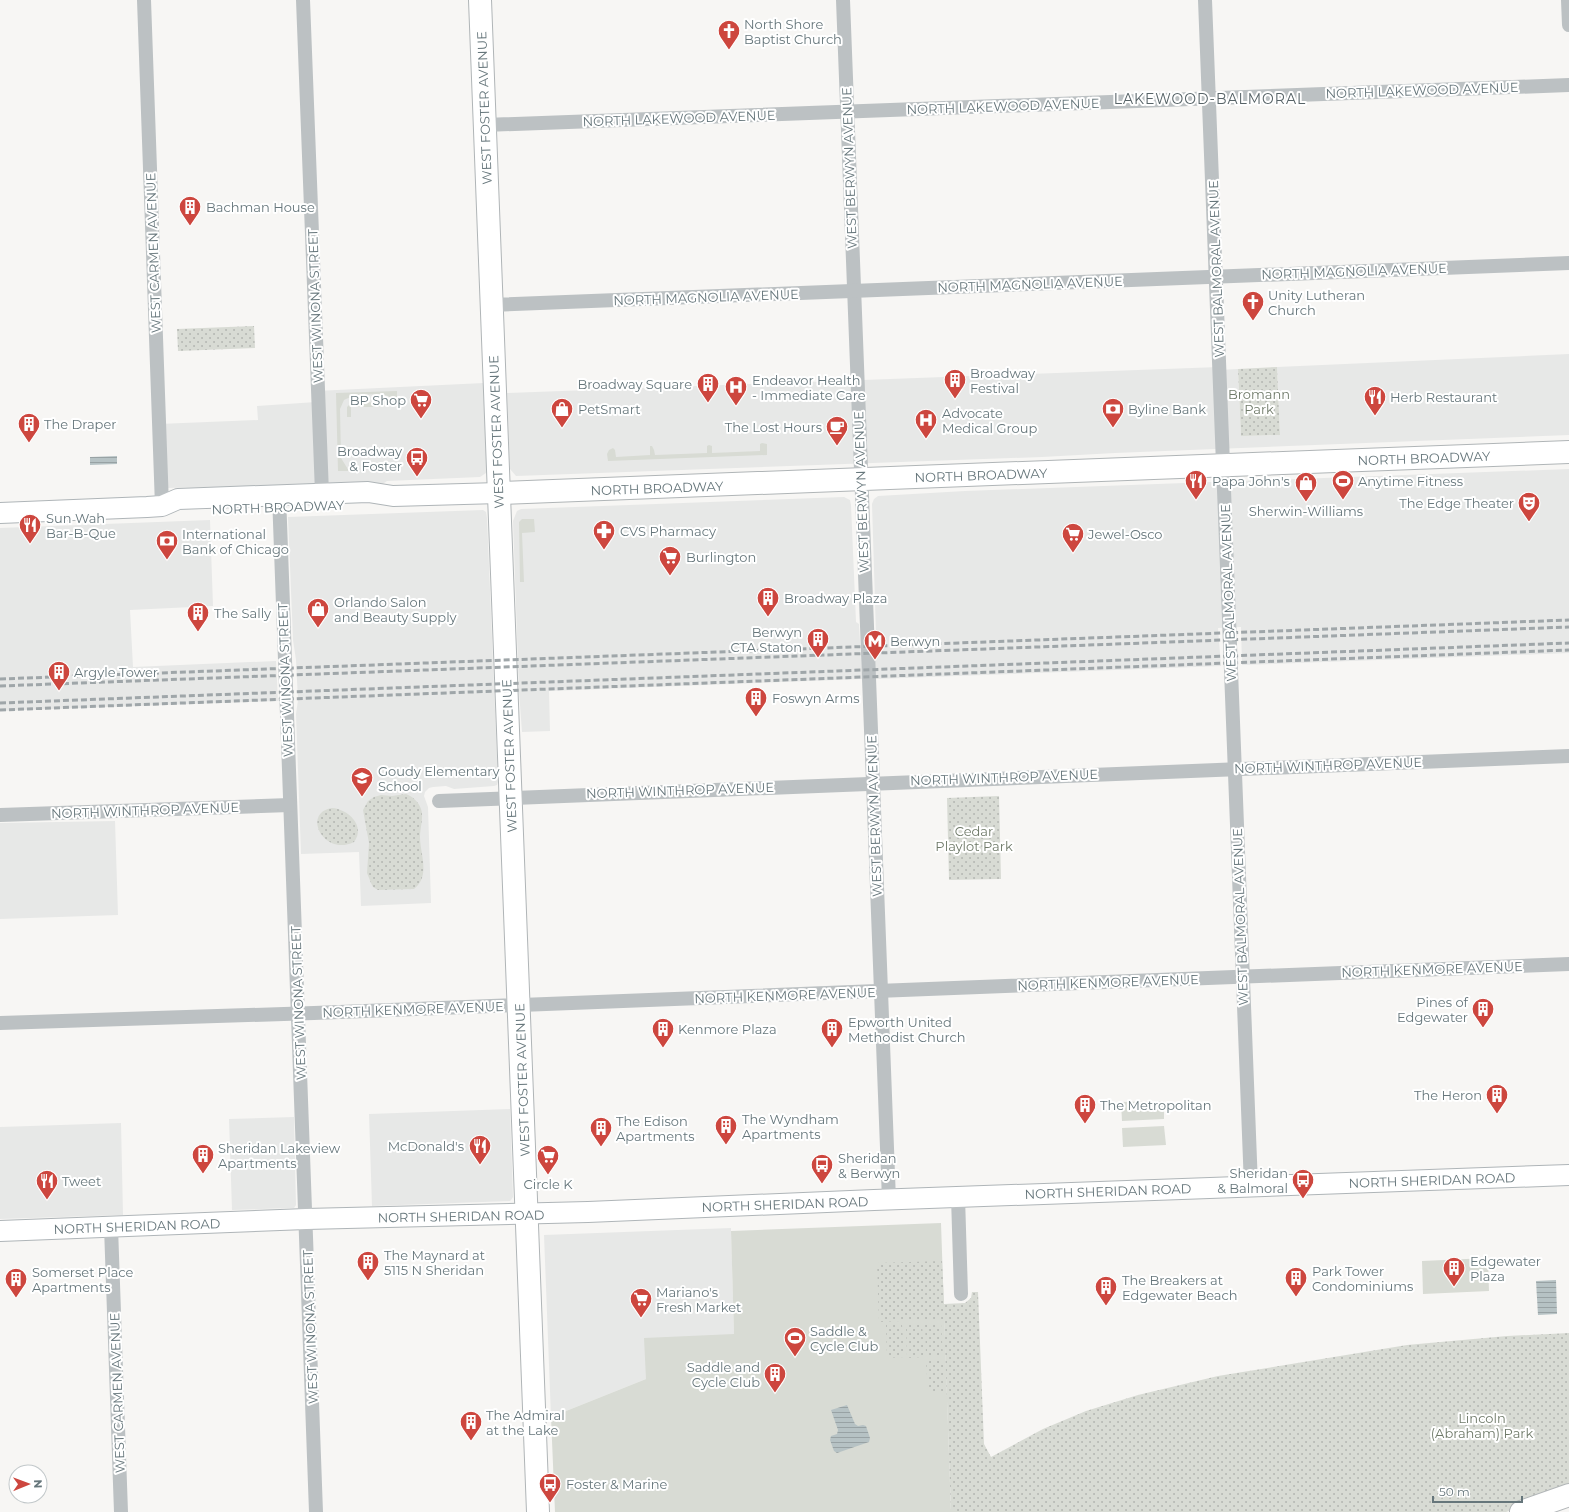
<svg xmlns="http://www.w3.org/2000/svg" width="1569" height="1512" font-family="Montserrat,sans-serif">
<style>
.built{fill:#e7e8e7}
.green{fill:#d8dbd4}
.park{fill:url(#park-dots)}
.water{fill:url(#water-rules)}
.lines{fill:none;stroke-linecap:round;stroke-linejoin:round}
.secondary-casing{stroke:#afb5b8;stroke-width:22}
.primary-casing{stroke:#b0b5b7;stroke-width:24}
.motorway-casing{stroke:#b2b6b8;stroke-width:24}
.minor{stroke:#bcc1c3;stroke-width:14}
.secondary{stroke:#fff;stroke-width:20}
.primary{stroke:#fff;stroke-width:22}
.motorway{stroke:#fff;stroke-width:22}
.rail{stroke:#9fa6a9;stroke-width:3;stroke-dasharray:6 3;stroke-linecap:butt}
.labels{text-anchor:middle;stroke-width:4;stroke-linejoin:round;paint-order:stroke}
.poi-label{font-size:13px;fill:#66767b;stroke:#fff;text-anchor:start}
.street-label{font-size:13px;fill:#66767b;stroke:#fff}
.park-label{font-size:13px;fill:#6e7968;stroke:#fff}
.neighbourhood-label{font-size:14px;letter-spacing:1px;fill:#576367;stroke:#fff}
</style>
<defs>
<pattern id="park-dots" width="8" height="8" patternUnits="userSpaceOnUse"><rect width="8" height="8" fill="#d8dbd4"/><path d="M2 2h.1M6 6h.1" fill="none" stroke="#b3b6b1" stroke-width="1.8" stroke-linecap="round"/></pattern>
<pattern id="water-rules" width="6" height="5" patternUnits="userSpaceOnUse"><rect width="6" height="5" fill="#b6c2c4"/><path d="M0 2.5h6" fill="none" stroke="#98a2a4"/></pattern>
</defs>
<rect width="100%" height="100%" fill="#f7f6f4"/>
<!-- built -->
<g class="built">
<polygon points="1569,354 1569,435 1115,453 1042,457 516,476 510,469 507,393 1219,367 1219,370 1238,369 1241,436 1280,435 1277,367"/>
<polygon points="484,383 487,470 486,473 480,477 387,481 378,487 238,491 236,487 161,488 159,424 258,420 257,406 316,402 316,391"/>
<polygon points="1569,469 1569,653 1242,665 1241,627 1218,628 1221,666 875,679 872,637 876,634 872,504 874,499 878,496 965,491"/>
<polygon points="844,497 850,500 851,505 856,622 859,624 862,679 549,691 550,731 522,732 519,692 513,521 517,511 521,509"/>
<polygon points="483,510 486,512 487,518 498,782 497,785 494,786 454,789 446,786 433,787 429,788 425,792 424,796 428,807 431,903 361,906 359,852 301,854 296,714 298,700 296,660 293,640 288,517"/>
<polygon points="210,520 213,606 130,610 133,667 276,661 278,701 0,711 0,528"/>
<polygon points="115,821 118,915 0,919 0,823"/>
<polygon points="510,1109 513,1197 511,1200 510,1201 372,1206 369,1114"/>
<polygon points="294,1117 296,1205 294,1208 290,1208 232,1210 229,1119"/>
<polygon points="121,1123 123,1215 0,1219 0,1127"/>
<polygon points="731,1228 734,1334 646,1379 551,1417 544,1235"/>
</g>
<!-- green -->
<g class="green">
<path d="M397,391v14c-2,-3 -5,-7 -9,-9 -7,-4 -38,-1 -44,4l-4,9 1,49 8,13h-11l-2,-78z"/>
<polygon points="381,402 384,403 384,407 351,407 351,417 347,417 347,407 351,403"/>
<polygon points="762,443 767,444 767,455 608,461 607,454 609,450 613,448 615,450 616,457 650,455 650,446 652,446 654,450 655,455 707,453 707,446 709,445 712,446 712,453 760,451 760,444"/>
<polygon points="522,519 534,519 535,532 522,533 524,582 520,582 519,522"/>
<polygon points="1164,1101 1164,1119 1122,1121 1121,1102"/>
<polygon points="1164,1126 1166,1145 1123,1147 1122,1128"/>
<polygon points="941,1223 951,1512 555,1512 551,1417 646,1379 644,1338 734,1334 731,1231"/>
<polygon points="1488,1258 1489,1291 1423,1294 1422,1261"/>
</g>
<!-- park -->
<g class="park">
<polygon points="254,326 255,348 178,351 177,329"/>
<polygon points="1277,367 1280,435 1241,436 1238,369"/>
<path d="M406,794c6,2 13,8 15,15 3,8 -1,19 -1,28 0,11 5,26 3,37 -1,6 -4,11 -9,15l-36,1 -5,-3 -2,-4 -4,-10 2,-30 -6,-33 5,-9 6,-4 7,-2 11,1z"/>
<polygon points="999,796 1001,879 949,880 947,798"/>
<path d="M332,808c16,1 34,18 22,34 -30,15 -53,-29 -22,-34z"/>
<polygon points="942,1261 944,1304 965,1303 971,1298 972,1292 978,1292 984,1444 991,1457 1043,1429 1086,1411 1138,1395 1218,1376 1407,1345 1507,1336 1569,1333 1569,1491 1506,1512 951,1512 944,1319 879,1322 877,1263"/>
<polygon points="941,1323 943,1356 926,1357 925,1324"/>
<polygon points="922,1324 924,1357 907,1358 906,1325"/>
<polygon points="886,1325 902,1325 904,1357 887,1358"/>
<polygon points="943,1359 944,1392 928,1393 926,1360"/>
</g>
<!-- water -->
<g class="water">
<polygon points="117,456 117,464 90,465 90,457"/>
<polygon points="1556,1280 1557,1314 1538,1315 1536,1281"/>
<polygon points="847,1405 855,1424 858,1426 863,1425 866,1426 870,1438 869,1442 837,1453 834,1451 830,1440 831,1436 837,1434 838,1430 831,1410"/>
</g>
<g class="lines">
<!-- secondary casing -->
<g class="secondary-casing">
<g id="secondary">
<polyline points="0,513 147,507 162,506 178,499 368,492 393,496 499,493"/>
<polyline points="0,1231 306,1219 588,1212 874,1200 1569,1175"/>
</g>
</g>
<!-- primary casing -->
<g class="primary-casing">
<g id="primary">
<polyline points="480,0 538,1512"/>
<polyline points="499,493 1569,452"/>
</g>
</g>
<!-- motorway casing -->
<g class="motorway-casing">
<polyline id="motorway" points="1521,1512 1569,1495"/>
</g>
<!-- minor -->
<g class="minor">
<polyline points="144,0 162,506"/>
<polyline points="303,0 322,493"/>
<polyline points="843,0 889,1200"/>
<polyline points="1205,0 1251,1186"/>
<polyline points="1568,0 1569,25"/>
<polyline points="485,125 1569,85"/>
<polyline points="491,305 1569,263"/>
<polyline points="279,495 316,1512"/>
<polyline points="439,801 1569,756"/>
<polyline points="0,815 290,805"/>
<polyline points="0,1023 314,1013 1569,964"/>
<polyline points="958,1197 961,1294"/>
<polyline points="111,1227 121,1512"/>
</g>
<!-- secondary -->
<use href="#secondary" class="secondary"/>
<!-- primary -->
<use href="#primary" class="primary"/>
<!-- motorway -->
<use href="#motorway" class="motorway"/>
<!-- rail -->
<g class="rail">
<polyline points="0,679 1569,620"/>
<polyline points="0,686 1569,627"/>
<polyline points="0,703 1569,643"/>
<polyline points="0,710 1569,650"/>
</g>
</g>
<!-- icons -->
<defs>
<g id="church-pin" transform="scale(1.15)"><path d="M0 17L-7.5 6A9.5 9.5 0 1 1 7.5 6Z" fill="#cd463e" stroke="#fff"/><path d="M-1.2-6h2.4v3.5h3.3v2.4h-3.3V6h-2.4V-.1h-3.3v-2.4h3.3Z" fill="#fff"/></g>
<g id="building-pin" transform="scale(1.15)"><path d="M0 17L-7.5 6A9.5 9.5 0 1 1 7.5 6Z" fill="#cd463e" stroke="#fff"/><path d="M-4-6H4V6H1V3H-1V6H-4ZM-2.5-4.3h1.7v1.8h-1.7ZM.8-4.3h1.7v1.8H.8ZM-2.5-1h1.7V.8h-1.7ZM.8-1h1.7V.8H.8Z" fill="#fff"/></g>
<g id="hospital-pin" transform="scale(1.15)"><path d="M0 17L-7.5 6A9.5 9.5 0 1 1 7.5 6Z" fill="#cd463e" stroke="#fff"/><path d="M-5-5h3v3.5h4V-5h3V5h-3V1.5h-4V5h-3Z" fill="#fff"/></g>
<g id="restaurant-pin" transform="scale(1.15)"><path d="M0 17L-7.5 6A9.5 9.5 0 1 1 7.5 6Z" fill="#cd463e" stroke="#fff"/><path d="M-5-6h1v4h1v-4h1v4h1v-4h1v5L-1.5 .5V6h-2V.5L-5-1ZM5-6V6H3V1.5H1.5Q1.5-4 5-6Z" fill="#fff"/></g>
<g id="supermarket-pin" transform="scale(1.15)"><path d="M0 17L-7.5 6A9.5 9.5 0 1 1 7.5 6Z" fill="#cd463e" stroke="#fff"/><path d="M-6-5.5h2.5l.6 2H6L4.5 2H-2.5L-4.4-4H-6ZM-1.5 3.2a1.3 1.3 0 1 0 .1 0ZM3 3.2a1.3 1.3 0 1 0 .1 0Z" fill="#fff"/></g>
<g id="shop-pin" transform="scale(1.15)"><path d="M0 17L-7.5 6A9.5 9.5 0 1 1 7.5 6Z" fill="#cd463e" stroke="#fff"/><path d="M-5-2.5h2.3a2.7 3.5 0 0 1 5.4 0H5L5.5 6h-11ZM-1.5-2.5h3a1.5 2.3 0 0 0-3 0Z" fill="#fff"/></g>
<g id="bank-pin" transform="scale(1.15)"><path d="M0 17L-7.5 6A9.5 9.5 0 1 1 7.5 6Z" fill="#cd463e" stroke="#fff"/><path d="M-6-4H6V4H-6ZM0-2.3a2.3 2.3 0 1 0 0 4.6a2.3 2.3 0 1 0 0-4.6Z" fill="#fff"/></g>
<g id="cafe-pin" transform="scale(1.15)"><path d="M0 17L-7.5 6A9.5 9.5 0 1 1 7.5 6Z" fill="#cd463e" stroke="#fff"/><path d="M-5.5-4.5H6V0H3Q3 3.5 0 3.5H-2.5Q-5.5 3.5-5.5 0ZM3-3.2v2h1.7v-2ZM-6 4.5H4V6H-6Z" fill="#fff"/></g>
<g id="bus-pin" transform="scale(1.15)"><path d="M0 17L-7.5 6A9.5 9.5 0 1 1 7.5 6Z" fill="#cd463e" stroke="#fff"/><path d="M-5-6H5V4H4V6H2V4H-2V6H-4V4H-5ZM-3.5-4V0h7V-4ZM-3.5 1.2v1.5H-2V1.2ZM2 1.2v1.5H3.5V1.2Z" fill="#fff"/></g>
<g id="stadium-pin" transform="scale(1.15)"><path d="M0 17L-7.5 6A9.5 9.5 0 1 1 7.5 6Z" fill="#cd463e" stroke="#fff"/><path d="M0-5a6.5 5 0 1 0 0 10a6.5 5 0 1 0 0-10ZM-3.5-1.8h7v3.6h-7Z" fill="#fff"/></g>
<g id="theatre-pin" transform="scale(1.15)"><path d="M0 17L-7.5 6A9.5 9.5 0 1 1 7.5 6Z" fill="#cd463e" stroke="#fff"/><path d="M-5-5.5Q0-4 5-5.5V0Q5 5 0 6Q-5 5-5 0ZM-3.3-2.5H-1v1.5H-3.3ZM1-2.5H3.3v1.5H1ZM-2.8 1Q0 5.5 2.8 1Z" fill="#fff"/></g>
<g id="pharmacy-pin" transform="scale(1.15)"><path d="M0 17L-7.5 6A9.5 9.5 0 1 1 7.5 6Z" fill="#cd463e" stroke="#fff"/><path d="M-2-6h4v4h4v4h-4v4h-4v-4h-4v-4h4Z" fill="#fff"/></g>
<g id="metro-pin" transform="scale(1.15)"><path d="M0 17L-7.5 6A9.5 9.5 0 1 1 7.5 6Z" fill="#cd463e" stroke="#fff"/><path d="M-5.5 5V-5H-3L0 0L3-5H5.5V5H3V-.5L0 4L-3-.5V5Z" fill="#fff"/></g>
<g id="school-pin" transform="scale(1.15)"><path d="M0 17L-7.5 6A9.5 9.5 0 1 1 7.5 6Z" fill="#cd463e" stroke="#fff"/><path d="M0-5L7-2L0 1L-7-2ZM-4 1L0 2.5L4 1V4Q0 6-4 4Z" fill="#fff"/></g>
</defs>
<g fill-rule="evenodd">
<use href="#church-pin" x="729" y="31"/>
<use href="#building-pin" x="190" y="207"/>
<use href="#church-pin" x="1253" y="302"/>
<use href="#building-pin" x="955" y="380"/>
<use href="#building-pin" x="708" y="384"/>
<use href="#hospital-pin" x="736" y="387"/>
<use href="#restaurant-pin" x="1375" y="397"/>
<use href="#supermarket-pin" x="421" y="400"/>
<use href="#shop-pin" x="562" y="409"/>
<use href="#bank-pin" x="1113" y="409"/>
<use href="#hospital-pin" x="926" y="420"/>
<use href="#building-pin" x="29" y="424"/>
<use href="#cafe-pin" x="837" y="427"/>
<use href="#bus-pin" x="417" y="458"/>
<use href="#restaurant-pin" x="1196" y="481"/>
<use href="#stadium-pin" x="1343" y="481"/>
<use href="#shop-pin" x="1306" y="483"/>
<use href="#theatre-pin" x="1529" y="503"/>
<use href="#restaurant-pin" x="30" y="525"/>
<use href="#pharmacy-pin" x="604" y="531"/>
<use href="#supermarket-pin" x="1073" y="534"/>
<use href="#bank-pin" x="167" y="541"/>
<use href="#supermarket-pin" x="670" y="557"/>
<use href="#building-pin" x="768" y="598"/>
<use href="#shop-pin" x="318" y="609"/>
<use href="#building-pin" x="198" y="613"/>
<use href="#building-pin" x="818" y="639"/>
<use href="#metro-pin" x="875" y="641"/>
<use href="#building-pin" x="59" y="672"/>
<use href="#building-pin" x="756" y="698"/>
<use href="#school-pin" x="362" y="778"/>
<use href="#building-pin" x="1483" y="1009"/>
<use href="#building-pin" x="663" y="1029"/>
<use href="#building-pin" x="832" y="1029"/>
<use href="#building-pin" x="1497" y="1095"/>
<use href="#building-pin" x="1085" y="1105"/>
<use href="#building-pin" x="726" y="1126"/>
<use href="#building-pin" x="601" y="1128"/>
<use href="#restaurant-pin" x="480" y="1146"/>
<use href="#building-pin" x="203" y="1155"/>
<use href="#supermarket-pin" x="548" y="1156"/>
<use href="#bus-pin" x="822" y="1165"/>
<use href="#bus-pin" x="1303" y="1180"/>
<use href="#restaurant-pin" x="47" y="1181"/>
<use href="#building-pin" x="368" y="1262"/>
<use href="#building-pin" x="1454" y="1268"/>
<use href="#building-pin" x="1296" y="1278"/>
<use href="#building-pin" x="16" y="1279"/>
<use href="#building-pin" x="1106" y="1287"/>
<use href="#supermarket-pin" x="641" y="1299"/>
<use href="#stadium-pin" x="795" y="1338"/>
<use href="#building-pin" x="775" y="1374"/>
<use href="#building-pin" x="471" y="1422"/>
<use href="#bus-pin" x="550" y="1484"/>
</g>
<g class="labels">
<!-- poi labels -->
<g class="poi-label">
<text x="744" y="29">North Shore<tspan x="744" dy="15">Baptist Church</tspan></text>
<text x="206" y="212">Bachman House</text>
<text x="1268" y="300">Unity Lutheran<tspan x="1268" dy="15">Church</tspan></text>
<text x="970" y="378">Broadway<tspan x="970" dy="15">Festival</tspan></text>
<text x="752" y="385">Endeavor Health<tspan x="752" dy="15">- Immediate Care</tspan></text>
<text x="692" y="389" text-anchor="end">Broadway Square</text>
<text x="1390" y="402">Herb Restaurant</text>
<text x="406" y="405" text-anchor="end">BP Shop</text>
<text x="578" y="414">PetSmart</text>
<text x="1128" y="414">Byline Bank</text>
<text x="942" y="418">Advocate<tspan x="942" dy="15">Medical Group</tspan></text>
<text x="44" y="429">The Draper</text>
<text x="822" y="432" text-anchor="end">The Lost Hours</text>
<text x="402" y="456" text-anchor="end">Broadway<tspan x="402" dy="15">&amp; Foster</tspan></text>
<text x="1212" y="486">Papa John's</text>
<text x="1358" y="486">Anytime Fitness</text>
<text x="1514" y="508" text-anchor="end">The Edge Theater</text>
<text x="1306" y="516" text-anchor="middle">Sherwin-Williams</text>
<text x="46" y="523">Sun Wah<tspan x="46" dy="15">Bar-B-Que</tspan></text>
<text x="620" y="536">CVS Pharmacy</text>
<text x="182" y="539">International<tspan x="182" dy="15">Bank of Chicago</tspan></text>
<text x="1088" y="539">Jewel-Osco</text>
<text x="686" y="562">Burlington</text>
<text x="784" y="603">Broadway Plaza</text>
<text x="334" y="607">Orlando Salon<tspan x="334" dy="15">and Beauty Supply</tspan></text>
<text x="214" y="618">The Sally</text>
<text x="802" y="637" text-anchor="end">Berwyn<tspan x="802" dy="15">CTA Staton</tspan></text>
<text x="890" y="646">Berwyn</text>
<text x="74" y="677">Argyle Tower</text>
<text x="772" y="703">Foswyn Arms</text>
<text x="378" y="776">Goudy Elementary<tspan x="378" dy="15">School</tspan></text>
<text x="1468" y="1007" text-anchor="end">Pines of<tspan x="1468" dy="15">Edgewater</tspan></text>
<text x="848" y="1027">Epworth United<tspan x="848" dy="15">Methodist Church</tspan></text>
<text x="678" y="1034">Kenmore Plaza</text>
<text x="1482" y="1100" text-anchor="end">The Heron</text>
<text x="1100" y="1110">The Metropolitan</text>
<text x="742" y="1124">The Wyndham<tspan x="742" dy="15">Apartments</tspan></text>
<text x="616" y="1126">The Edison<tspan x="616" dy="15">Apartments</tspan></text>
<text x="464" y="1151" text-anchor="end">McDonald's</text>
<text x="218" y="1153">Sheridan Lakeview<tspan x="218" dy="15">Apartments</tspan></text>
<text x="838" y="1163">Sheridan<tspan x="838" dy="15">&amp; Berwyn</tspan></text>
<text x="1288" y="1178" text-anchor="end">Sheridan<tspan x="1288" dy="15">&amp; Balmoral</tspan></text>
<text x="62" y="1186">Tweet</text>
<text x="548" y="1189" text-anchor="middle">Circle K</text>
<text x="384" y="1260">The Maynard at<tspan x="384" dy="15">5115 N Sheridan</tspan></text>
<text x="1470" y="1266">Edgewater<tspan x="1470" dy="15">Plaza</tspan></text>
<text x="1312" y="1276">Park Tower<tspan x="1312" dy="15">Condominiums</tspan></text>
<text x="32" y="1277">Somerset Place<tspan x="32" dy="15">Apartments</tspan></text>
<text x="1122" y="1285">The Breakers at<tspan x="1122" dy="15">Edgewater Beach</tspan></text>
<text x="656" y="1297">Mariano's<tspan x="656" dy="15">Fresh Market</tspan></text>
<text x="810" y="1336">Saddle &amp;<tspan x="810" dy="15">Cycle Club</tspan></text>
<text x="760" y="1372" text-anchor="end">Saddle and<tspan x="760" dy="15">Cycle Club</tspan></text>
<text x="486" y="1420">The Admiral<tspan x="486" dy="15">at the Lake</tspan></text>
<text x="566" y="1489">Foster &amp; Marine</text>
</g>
<!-- street labels -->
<g class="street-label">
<text transform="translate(1422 90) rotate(-2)" y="5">NORTH LAKEWOOD AVENUE</text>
<text transform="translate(1003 106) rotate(-2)" y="5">NORTH LAKEWOOD AVENUE</text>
<text transform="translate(484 108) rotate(-92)" y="5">WEST FOSTER AVENUE</text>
<text transform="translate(679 118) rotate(-2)" y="5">NORTH LAKEWOOD AVENUE</text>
<text transform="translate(849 168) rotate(-92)" y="5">WEST BERWYN AVENUE</text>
<text transform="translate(153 253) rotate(-92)" y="5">WEST CARMEN AVENUE</text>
<text transform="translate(1216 269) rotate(-92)" y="5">WEST BALMORAL AVENUE</text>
<text transform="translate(1354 271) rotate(-2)" y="5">NORTH MAGNOLIA AVENUE</text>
<text transform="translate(1030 284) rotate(-2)" y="5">NORTH MAGNOLIA AVENUE</text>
<text transform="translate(706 297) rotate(-2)" y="5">NORTH MAGNOLIA AVENUE</text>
<text transform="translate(315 306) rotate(-92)" y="5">WEST WINONA STREET</text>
<text transform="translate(496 432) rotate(-92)" y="5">WEST FOSTER AVENUE</text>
<text transform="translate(1424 458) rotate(-2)" y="5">NORTH BROADWAY</text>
<text transform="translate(981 475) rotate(-2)" y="5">NORTH BROADWAY</text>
<text transform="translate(657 488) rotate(-2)" y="5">NORTH BROADWAY</text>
<text transform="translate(861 492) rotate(-92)" y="5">WEST BERWYN AVENUE</text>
<text transform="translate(278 507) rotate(-2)" y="5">NORTH BROADWAY</text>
<text transform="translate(1228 593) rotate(-92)" y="5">WEST BALMORAL AVENUE</text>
<text transform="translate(285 680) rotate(-92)" y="5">WEST WINONA STREET</text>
<text transform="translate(509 756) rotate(-92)" y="5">WEST FOSTER AVENUE</text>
<text transform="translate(1328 765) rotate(-2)" y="5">NORTH WINTHROP AVENUE</text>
<text transform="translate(1004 777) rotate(-2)" y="5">NORTH WINTHROP AVENUE</text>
<text transform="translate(680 790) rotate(-2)" y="5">NORTH WINTHROP AVENUE</text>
<text transform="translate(145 810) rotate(-2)" y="5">NORTH WINTHROP AVENUE</text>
<text transform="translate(874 816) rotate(-92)" y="5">WEST BERWYN AVENUE</text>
<text transform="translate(1240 917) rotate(-92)" y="5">WEST BALMORAL AVENUE</text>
<text transform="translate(1432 969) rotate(-2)" y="5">NORTH KENMORE AVENUE</text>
<text transform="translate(1108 982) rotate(-2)" y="5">NORTH KENMORE AVENUE</text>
<text transform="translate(785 995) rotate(-2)" y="5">NORTH KENMORE AVENUE</text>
<text transform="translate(298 1003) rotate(-92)" y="5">WEST WINONA STREET</text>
<text transform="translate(413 1009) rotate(-2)" y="5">NORTH KENMORE AVENUE</text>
<text transform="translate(522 1080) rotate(-92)" y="5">WEST FOSTER AVENUE</text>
<text transform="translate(1432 1180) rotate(-2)" y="5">NORTH SHERIDAN ROAD</text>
<text transform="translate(1108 1191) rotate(-2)" y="5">NORTH SHERIDAN ROAD</text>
<text transform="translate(785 1204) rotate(-2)" y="5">NORTH SHERIDAN ROAD</text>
<text transform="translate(461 1216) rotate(-1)" y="5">NORTH SHERIDAN ROAD</text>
<text transform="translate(137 1226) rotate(-2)" y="5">NORTH SHERIDAN ROAD</text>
<text transform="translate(310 1327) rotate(-92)" y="5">WEST WINONA STREET</text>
<text transform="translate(117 1393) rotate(-92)" y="5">WEST CARMEN AVENUE</text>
</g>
<!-- park labels -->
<g class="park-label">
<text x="1259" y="399">Bromann<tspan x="1259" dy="15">Park</tspan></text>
<text x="974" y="836">Cedar<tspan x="974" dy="15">Playlot Park</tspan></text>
<text x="1482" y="1423">Lincoln<tspan x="1482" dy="15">(Abraham) Park</tspan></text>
</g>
<!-- neighbourhood labels -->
<g class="neighbourhood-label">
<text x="1210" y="104">LAKEWOOD-BALMORAL</text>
</g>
</g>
<!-- north arrow -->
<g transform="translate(28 1484) rotate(89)"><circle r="19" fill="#ffffff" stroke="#c2c8ca"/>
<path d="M0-3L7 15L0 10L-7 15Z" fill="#cd463e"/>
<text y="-6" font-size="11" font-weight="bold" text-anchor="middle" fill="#66767b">N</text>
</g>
<!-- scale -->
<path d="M1433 1496v6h89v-6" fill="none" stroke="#66767b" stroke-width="2"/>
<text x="1439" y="1496" font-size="12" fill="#66767b" stroke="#ffffff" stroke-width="3" paint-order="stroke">50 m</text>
</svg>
